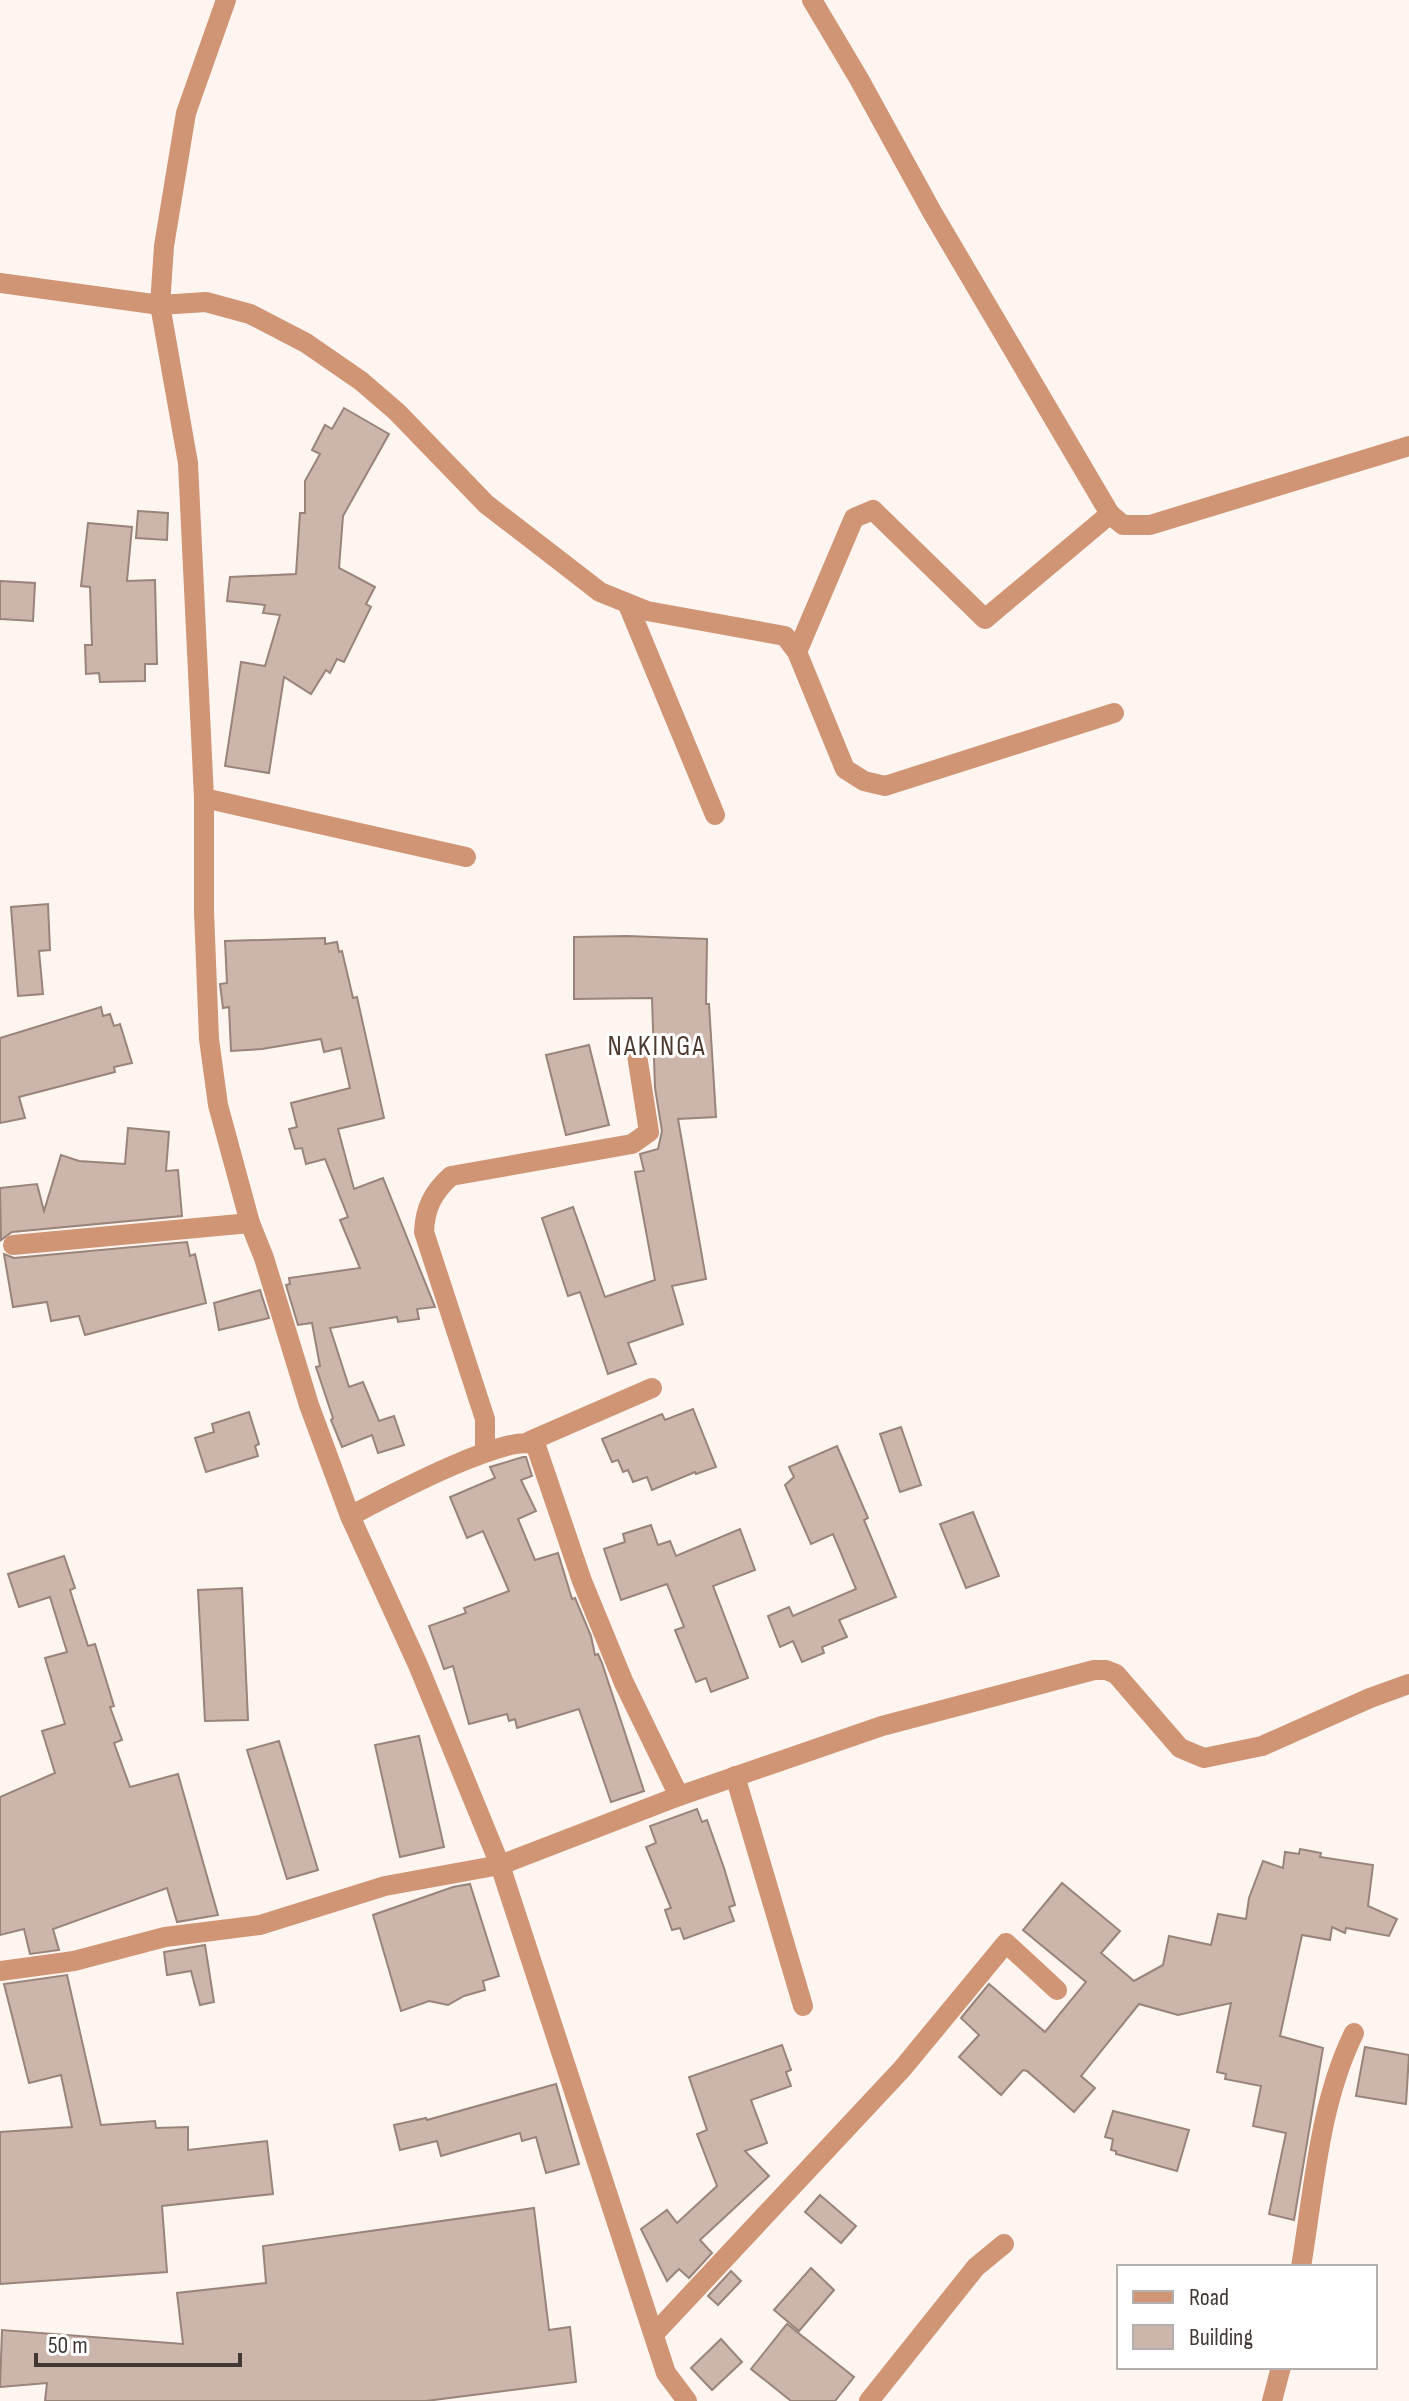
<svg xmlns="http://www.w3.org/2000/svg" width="1409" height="2401" font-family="'Sofia Sans Condensed',sans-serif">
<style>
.building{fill:#ccb6ab;stroke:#99847a;stroke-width:2}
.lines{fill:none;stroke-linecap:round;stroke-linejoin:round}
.minor{stroke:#d09575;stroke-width:20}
.labels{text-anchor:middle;stroke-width:6;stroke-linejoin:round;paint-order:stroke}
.quarter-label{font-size:28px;letter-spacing:2px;fill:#4c3a31;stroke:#fff}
</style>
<rect width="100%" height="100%" fill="#fef5f0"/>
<!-- building -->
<g class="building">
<polygon points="344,408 389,434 343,516 339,568 375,587 366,604 371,607 344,662 337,659 330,673 326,670 311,694 284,677 269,773 225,766 241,662 265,666 280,615 263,613 265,605 227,601 230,577 296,574 300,513 305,513 305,481 320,454 312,450 325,425 332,429"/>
<polygon points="138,511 168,513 167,540 136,538"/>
<polygon points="88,523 132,527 127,581 155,580 157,664 145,664 145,681 100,682 99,673 86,674 85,645 92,645 90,587 81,586"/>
<polygon points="0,581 35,583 33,621 0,619"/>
<polygon points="48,904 50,950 39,951 43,994 18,996 11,907"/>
<polygon points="627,936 707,939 706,1004 709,1004 716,1117 678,1119 706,1279 672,1286 683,1324 628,1343 636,1364 608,1374 580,1292 568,1296 542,1218 573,1207 605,1297 655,1280 635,1172 644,1171 640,1154 658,1149 662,1131 655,1088 652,998 574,999 574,937"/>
<polygon points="325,938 325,944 337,942 339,952 342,951 353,998 357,997 384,1118 338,1129 354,1189 383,1178 435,1307 417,1309 419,1319 398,1322 397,1317 330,1328 349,1387 363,1382 379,1421 394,1416 404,1445 378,1453 372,1435 342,1447 331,1420 333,1418 316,1367 320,1366 312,1323 298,1325 286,1285 290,1284 289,1278 360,1268 340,1220 348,1217 325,1159 306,1164 302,1148 295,1149 289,1129 297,1127 291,1103 350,1088 341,1048 324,1052 321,1039 262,1049 231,1051 229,1007 223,1008 220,984 227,983 225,941"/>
<polygon points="101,1007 103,1016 110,1014 114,1026 120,1024 132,1063 114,1067 115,1072 19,1097 25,1118 0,1123 0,1038"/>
<polygon points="589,1045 609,1125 566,1135 546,1055"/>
<polygon points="128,1128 169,1132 166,1171 178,1170 182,1216 12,1232 1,1240 0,1188 37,1184 44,1211 61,1155 79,1161 125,1164"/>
<polygon points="187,1242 190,1256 195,1254 206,1303 85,1335 79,1316 51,1321 47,1302 13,1307 4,1254 14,1258"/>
<polygon points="260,1290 269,1318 219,1330 214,1303"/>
<polygon points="693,1409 716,1467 696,1474 695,1472 652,1490 647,1477 633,1482 628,1470 623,1472 618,1460 612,1462 602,1439 662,1414 665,1420"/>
<polygon points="249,1412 259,1444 255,1446 258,1456 206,1472 195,1438 214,1432 212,1424"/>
<polygon points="901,1427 921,1485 900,1492 880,1434"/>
<polygon points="837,1446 868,1518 864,1520 896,1597 839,1620 847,1637 822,1647 824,1653 802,1662 793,1641 780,1647 768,1616 789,1607 793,1616 856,1589 833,1534 811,1544 785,1485 794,1477 789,1467"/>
<polygon points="523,1457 526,1457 532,1476 521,1480 536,1511 518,1519 535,1560 558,1553 572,1599 575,1598 591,1636 595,1655 598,1654 602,1663 644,1791 611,1802 579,1709 517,1728 515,1719 509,1721 507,1714 469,1724 453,1666 444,1669 429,1626 466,1613 464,1608 509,1591 483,1531 467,1538 450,1497 495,1478 490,1467"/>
<polygon points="973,1512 999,1576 966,1588 940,1524"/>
<polygon points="651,1525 658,1545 670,1541 676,1556 740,1529 755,1570 713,1586 748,1678 711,1692 706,1678 696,1682 675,1630 684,1627 667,1584 621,1600 604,1549 625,1542 623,1534"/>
<polygon points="64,1556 75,1588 70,1590 88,1646 95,1644 114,1706 110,1707 122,1740 114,1743 130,1787 178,1774 218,1915 177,1922 167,1888 53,1929 59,1950 30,1954 24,1929 0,1935 0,1797 55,1773 42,1731 65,1724 45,1658 67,1652 50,1597 19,1607 8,1574"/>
<polygon points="242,1588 248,1720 205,1721 198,1590"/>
<polygon points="419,1736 444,1847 400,1857 375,1745"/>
<polygon points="279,1741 318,1870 287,1879 247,1750"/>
<polygon points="697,1809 702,1822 707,1820 724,1868 735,1905 729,1907 734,1921 684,1939 680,1928 672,1930 665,1910 671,1908 646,1847 656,1843 650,1826"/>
<polygon points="1300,1849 1321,1853 1320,1857 1373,1865 1368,1906 1397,1919 1389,1936 1346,1928 1345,1933 1332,1927 1330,1940 1302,1935 1280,2036 1323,2048 1294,2220 1269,2214 1286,2133 1253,2126 1261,2086 1225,2079 1226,2074 1217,2072 1231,2003 1178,2015 1139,2004 1081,2076 1095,2088 1074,2112 1027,2071 1023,2070 1001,2095 959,2057 979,2035 961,2018 989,1984 1045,2032 1086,1982 1023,1930 1062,1883 1120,1931 1101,1953 1134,1981 1163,1965 1169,1936 1211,1945 1218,1914 1246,1919 1249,1898 1263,1861 1283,1868 1285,1852 1299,1854"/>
<polygon points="470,1884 499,1976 483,1981 485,1990 464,1996 448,2005 429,2001 401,2011 373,1915 453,1887"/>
<polygon points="205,1945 214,2002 200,2005 191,1971 167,1975 164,1952"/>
<polygon points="67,1975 101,2125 155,2121 156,2128 188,2127 188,2150 267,2141 273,2194 162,2206 167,2272 0,2284 0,2132 72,2127 61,2075 29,2083 4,1984"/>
<polygon points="782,2045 791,2070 786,2072 791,2086 751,2100 767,2143 745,2151 769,2176 700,2240 712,2253 689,2278 679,2269 667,2281 641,2229 667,2210 677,2223 717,2186 697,2134 707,2130 689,2077"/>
<polygon points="1365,2047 1409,2055 1406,2104 1356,2096"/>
<polygon points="556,2084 579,2164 546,2173 536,2137 522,2141 520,2133 441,2156 437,2141 400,2150 394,2125 426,2118 427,2120"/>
<polygon points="1113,2111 1189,2130 1177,2171 1116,2154 1116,2151 1111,2150 1113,2139 1105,2137"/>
<polygon points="820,2195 856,2226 841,2243 805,2212"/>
<polygon points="534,2208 549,2330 570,2327 576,2382 426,2401 45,2401 47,2383 0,2387 2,2330 183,2344 177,2293 266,2283 263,2246"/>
<polygon points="811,2268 834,2290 799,2331 774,2310"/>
<polygon points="731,2271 741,2281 718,2305 708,2296"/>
<polygon points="787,2324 854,2377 835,2401 791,2401 751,2369"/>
<polygon points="721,2339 742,2362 712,2390 691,2368"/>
</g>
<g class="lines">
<!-- minor -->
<g class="minor">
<polyline points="226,0 186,113 164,246 160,305 188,463 204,798 204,911 209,1039 218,1105 250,1223 264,1258 309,1405 350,1516 418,1665 500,1865 666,2373 687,2401"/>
<polyline points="812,0 859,79 932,212 1110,514 1123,525 1150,525 1409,446"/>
<polyline points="0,283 160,305 206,302 250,314 306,343 361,381 397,412 486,504 600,592 647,611 785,636 797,652 845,769 864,781 885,786 1114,713"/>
<polyline points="628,605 715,815"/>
<polyline points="797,652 854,518 873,510 985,619 1110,514"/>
<polyline points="204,798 466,857"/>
<polyline points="13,1245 250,1223"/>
<polyline points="530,1441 652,1388"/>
<path d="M485,1452v-33l-61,-187c1,-24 9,-40 27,-56l181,-32 17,-12 -12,-77"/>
<path d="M350,1516c27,-14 164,-88 186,-70l46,135 42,102 55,113"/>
<polyline points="735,1776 803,2006"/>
<polyline points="0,1971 74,1961 165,1937 260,1925 385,1886 500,1865 679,1796 882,1726 1094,1670 1106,1670 1116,1674 1180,1748 1204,1758 1262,1746 1370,1698 1409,1684"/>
<path d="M1301,2267c13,-78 18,-163 53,-234"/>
<polyline points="655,2333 902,2069 1006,1943 1057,1990"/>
<polyline points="869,2401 976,2267 1004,2244"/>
<polyline points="1272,2401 1281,2367"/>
</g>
</g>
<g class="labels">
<!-- quarter labels -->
<g class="quarter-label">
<text x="657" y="1055">NAKINGA</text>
</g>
</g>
<!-- legend -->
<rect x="1117" y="2265" width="260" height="104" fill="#ffffff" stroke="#b3afae" stroke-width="2"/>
<rect x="1133" y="2291" width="40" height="12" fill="#d09575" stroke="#b3afae" stroke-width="2"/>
<text x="1189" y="2305" font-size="24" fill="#413834">Road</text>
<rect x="1133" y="2325" width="40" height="24" fill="#ccb6ab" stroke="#b3afae" stroke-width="2"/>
<text x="1189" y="2345" font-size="24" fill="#413834">Building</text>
<!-- scale -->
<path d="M36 2353v12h204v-12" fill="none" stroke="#413834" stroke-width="4"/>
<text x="48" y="2353" font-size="24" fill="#413834" stroke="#ffffff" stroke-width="6" paint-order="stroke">50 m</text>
</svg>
